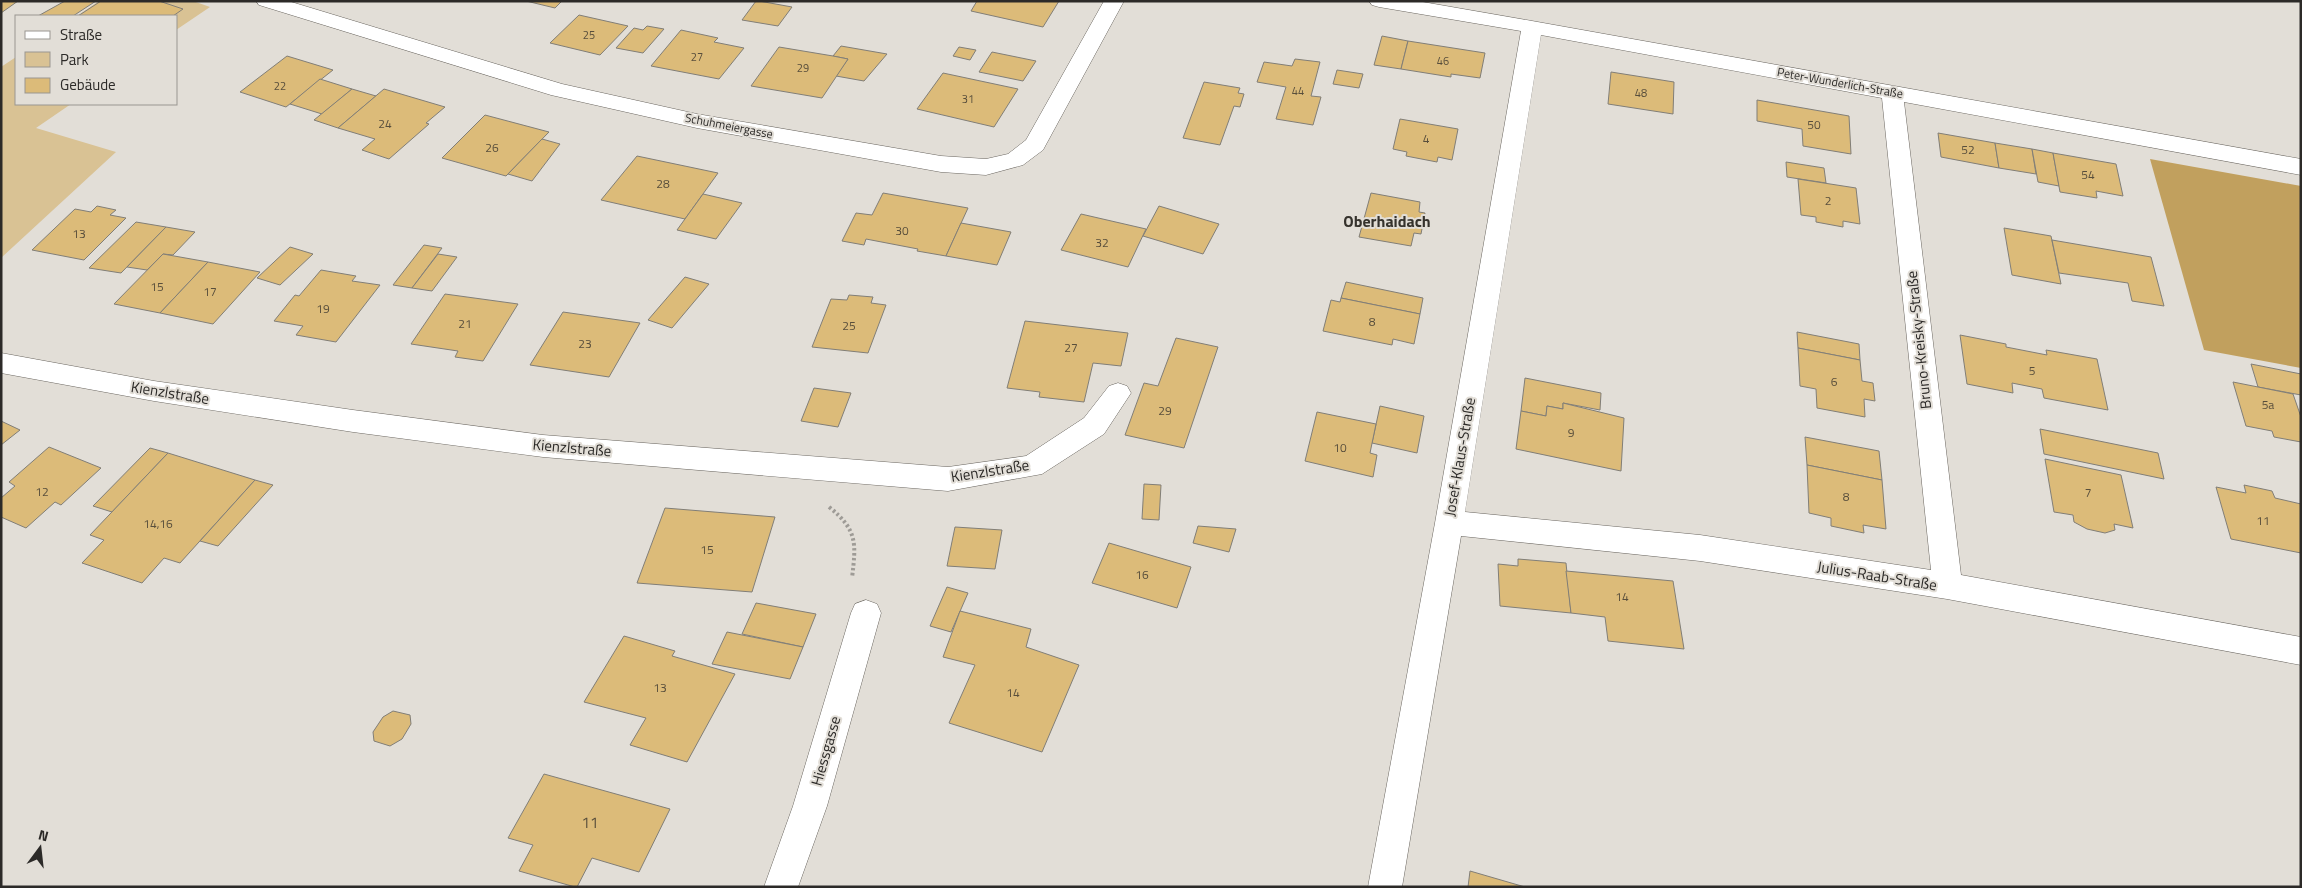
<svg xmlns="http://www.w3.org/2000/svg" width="2302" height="888" font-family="'Titillium Web',sans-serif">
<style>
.green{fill:#d9c294}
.forest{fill:#c1a05e}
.building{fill:#dcbb79;stroke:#817e77}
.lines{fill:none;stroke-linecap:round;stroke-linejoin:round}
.minor-casing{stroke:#6b6761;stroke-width:1}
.path{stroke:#9e9b96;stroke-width:4;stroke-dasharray:2.5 2.5;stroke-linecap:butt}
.minor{fill:#fff;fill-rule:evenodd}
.labels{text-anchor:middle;stroke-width:4;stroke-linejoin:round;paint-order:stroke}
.far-number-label{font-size:11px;fill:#584e3c}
.far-street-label{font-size:12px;fill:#2c2a28;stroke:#e2ded7}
.number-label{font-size:12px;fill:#584e3c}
.street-label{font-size:15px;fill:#2c2a28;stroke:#e2ded7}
.near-number-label{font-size:15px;fill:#584e3c}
.neighbourhood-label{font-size:16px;font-weight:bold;fill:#35322c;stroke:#e2ded7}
</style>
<rect width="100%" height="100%" fill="#e2ded7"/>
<!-- green -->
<g class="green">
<polygon points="99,1 193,1 210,7 176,30 176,16 77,16"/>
<polygon points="16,57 16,104 71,104 36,128 116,152 1,258 1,67"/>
</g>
<!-- forest -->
<polygon class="forest" points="2150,159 2301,186 2301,368 2204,350"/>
<!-- building -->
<g class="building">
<polygon points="1,1 18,1 1,13"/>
<polygon points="65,1 96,1 73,16 38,16"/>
<polygon points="101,1 159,1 183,9 173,16 78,16"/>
<polygon points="526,1 562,1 555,8"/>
<polygon points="756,1 759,1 792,7 778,26 742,20"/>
<polygon points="977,1 1059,1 1043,27 971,11"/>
<polygon points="579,15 628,26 600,55 550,43"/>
<polygon points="647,26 664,29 643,53 616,48 634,28 643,30"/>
<polygon points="681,30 718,38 714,42 744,48 719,79 651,66"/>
<polygon points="1382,36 1408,41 1401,69 1374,65"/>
<polygon points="1408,41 1485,53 1480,78 1451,74 1451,77 1401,69"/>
<polygon points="841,46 887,54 864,81 836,76 848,59 833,56"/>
<polygon points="779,47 833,56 848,59 822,98 751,86"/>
<polygon points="959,47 976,50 970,60 953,56"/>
<polygon points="992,52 1036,61 1023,81 979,72"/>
<polygon points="287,56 333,70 286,107 240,92"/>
<polygon points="1295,59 1320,62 1311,96 1321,97 1313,125 1276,119 1286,87 1257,82 1264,62 1292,66"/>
<polygon points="1337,70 1363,74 1359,88 1333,84"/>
<polygon points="1611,72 1674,82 1673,114 1608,104"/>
<polygon points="943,73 1018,89 994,127 917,109"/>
<polygon points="320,79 352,89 322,114 290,104"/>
<polygon points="1204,82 1240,88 1238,93 1244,94 1240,107 1234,106 1220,145 1183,138"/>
<polygon points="352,89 376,96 338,128 314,120"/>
<polygon points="384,89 445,107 426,123 429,124 389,159 362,150 375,139 338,128"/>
<polygon points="1757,100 1849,116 1851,154 1803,146 1802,129 1757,121"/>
<polygon points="485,115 549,132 506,176 442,158"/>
<polygon points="1400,119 1458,129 1452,160 1438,157 1437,162 1406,156 1407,152 1393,149"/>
<polygon points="1938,133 1995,143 1999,168 1941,157"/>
<polygon points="542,139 560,144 532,181 508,174"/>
<polygon points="1995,143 2032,149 2036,174 1999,168"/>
<polygon points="2032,149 2053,153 2059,186 2038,182"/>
<polygon points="2053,153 2116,164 2123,196 2096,191 2097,198 2060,192"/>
<polygon points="637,156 718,173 685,219 601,200"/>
<polygon points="1786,162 1824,168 1826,183 1787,177"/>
<polygon points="1798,179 1856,188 1860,224 1843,221 1843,227 1816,222 1816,217 1801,215"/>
<polygon points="883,193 968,208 946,256 917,251 918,249 866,239 864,245 842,241 856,213 872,215"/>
<polygon points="1371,193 1420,202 1419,212 1425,213 1421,234 1414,233 1411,246 1359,237"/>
<polygon points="703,194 742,203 716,239 677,230"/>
<polygon points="97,206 116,210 110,215 126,218 84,260 32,250 75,209 91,212"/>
<polygon points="1159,206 1219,224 1203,254 1143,236"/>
<polygon points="1081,214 1146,229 1128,267 1061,250"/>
<polygon points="136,222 166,227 121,273 89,268"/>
<polygon points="961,223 1011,232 997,265 946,256"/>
<polygon points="166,227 195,232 173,255 163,254 147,270 127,267"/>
<polygon points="2004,228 2051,236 2061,284 2012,275"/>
<polygon points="2052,240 2151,257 2164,306 2132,301 2128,283 2059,273"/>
<polygon points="424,245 442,248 412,288 393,285"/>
<polygon points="290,247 313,254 280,285 257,278"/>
<polygon points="163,254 208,262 160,313 114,304"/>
<polygon points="438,254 457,257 432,291 412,288"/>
<polygon points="208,262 260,272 213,324 160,313"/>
<polygon points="321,270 356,276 352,281 380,285 336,342 296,335 303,326 274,321 295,295 299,296"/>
<polygon points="685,277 709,284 672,328 648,320"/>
<polygon points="1346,282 1423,298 1420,314 1341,298"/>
<polygon points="445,294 518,304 483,361 455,357 458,351 411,344"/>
<polygon points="849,295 873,297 871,303 886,305 868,353 812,347 831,299 847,300"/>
<polygon points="1341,298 1420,314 1414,344 1393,339 1392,345 1323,331 1331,300 1340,302"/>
<polygon points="563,312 640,323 609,377 530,365"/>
<polygon points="1025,321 1128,333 1121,366 1093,363 1084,402 1039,397 1040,392 1007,388"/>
<polygon points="1797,332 1859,344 1860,360 1798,348"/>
<polygon points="1960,335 2006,344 2006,347 2047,355 2046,350 2097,359 2108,410 2044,398 2042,389 2012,383 2013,393 1967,384"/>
<polygon points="1176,338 1218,347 1184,448 1125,435 1144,383 1158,386"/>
<polygon points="1798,348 1860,360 1862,381 1873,383 1875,401 1864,399 1865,417 1817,408 1816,389 1800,386"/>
<polygon points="2251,364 2301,374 2301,395 2258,387"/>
<polygon points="1525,378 1601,393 1600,410 1563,403 1563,409 1547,406 1546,416 1521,411"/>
<polygon points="2233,382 2293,394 2301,417 2301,442 2274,437 2272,431 2246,426"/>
<polygon points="814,388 851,393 838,427 801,421"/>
<polygon points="1563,403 1624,418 1621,471 1516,449 1521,411 1546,416 1547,406 1563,409"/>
<polygon points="1380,406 1424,416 1417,453 1372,443"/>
<polygon points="1317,412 1376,424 1370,453 1377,455 1373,477 1305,461"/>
<polygon points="1,421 20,430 1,445"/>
<polygon points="2040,429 2158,453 2164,479 2044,454"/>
<polygon points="1805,437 1879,451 1882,480 1807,465"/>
<polygon points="49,447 101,468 61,505 55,502 26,528 1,517 1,498 15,486 9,482"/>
<polygon points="150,448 168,453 112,512 93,506"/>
<polygon points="168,453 255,480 180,563 164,558 142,583 82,563 104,540 90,535"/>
<polygon points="2045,459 2121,475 2133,528 2114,524 2115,530 2105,533 2087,529 2074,522 2073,515 2054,512"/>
<polygon points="1807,465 1882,480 1886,529 1863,525 1864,533 1831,526 1831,518 1809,513"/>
<polygon points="255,480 273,485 218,546 200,541"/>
<polygon points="1144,484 1161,485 1159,520 1142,519"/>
<polygon points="2244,485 2272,491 2275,498 2301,504 2301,553 2231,539 2216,487 2246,493"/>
<polygon points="665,508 775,517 752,592 637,583"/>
<polygon points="1198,526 1236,529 1229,552 1193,543"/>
<polygon points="955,527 1002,530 995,569 947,566"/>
<polygon points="1109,543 1191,567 1177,608 1092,583"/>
<polygon points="1518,559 1566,563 1571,613 1500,606 1498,564 1518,566"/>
<polygon points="1566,571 1673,581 1684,649 1608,641 1605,617 1571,613"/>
<polygon points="947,587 968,593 951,632 930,626"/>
<polygon points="756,603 816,614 803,647 742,634"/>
<polygon points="960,611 1031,629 1026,647 1079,665 1042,752 949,723 975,665 943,657"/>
<polygon points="727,632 803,647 790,679 712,664"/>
<polygon points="624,636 675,651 672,656 735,674 687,762 630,745 646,718 584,702"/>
<polygon points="393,711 410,715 411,724 402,739 390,746 374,741 373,732 383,717"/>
<polygon points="544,774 670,809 639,872 592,858 577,887 575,887 519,871 533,845 508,838"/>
<polygon points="1470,871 1525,887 1468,887"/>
</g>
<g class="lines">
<!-- minor casing -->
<g class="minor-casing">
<g id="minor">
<polygon points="256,1 288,1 562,84 697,114 941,156 986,159 1008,154 1026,140 1104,1 1124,1 1043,150 1023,165 986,175 941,172 697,128 551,95 259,5"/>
<path d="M1369,1h48l115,20 769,138v16l-397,-73 57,473 340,62v28l-354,-66 -247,-38 -239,-25 -59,351h-34l67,-364 86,-492 -142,-24 -7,-2zM1541,35l341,63 49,472 -231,-35 -235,-23z"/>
<polygon points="1,353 154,381 353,410 543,435 948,467 1026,456 1084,418 1109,386 1118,383 1127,386 1131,393 1104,434 1042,474 948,491 543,457 353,432 154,401 1,373"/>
<polygon points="866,600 877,604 881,613 827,806 798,887 764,887 793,806 851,613 855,604"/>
</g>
</g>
<!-- path -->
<path class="path" d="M829,507c29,23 27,37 23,71"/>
<!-- minor -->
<use href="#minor" class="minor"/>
</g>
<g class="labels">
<!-- far-number labels -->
<g class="far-number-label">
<text x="589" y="39">25</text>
<text x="697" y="61">27</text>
<text x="1443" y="65">46</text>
<text x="803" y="72">29</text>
<text x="280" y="90">22</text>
<text x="1298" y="95">44</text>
<text x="1641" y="97">48</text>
<text x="968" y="103">31</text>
</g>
<!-- far-street labels -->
<g class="far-street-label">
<text transform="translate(1840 83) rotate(10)" y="4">Peter-Wunderlich-Straße</text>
<text transform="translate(729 126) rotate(11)" y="4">Schuhmeiergasse</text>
</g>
<!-- number labels -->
<g class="number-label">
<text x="385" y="128">24</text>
<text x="1814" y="129">50</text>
<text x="1426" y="143">4</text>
<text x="492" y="152">26</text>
<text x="1968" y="154">52</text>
<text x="2088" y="179">54</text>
<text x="663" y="188">28</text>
<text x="1828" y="205">2</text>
<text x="902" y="235">30</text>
<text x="79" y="238">13</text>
<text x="1102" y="247">32</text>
<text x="157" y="291">15</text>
<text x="210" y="296">17</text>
<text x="323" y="313">19</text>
<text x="1372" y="326">8</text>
<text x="465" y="328">21</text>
<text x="849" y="330">25</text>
<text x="585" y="348">23</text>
<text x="1071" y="352">27</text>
<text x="2032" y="375">5</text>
<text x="1834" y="386">6</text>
<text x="2268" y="409">5a</text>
<text x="1165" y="415">29</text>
<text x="1571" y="437">9</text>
<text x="1340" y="452">10</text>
<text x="42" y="496">12</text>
<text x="2088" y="497">7</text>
<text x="1846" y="501">8</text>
<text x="2263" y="525">11</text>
<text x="158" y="528">14,16</text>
<text x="707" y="554">15</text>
<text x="1142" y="579">16</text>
<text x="1622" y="601">14</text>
<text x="660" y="692">13</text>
<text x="1013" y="697">14</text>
</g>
<!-- street labels -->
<g class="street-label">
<text transform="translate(1919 340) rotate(-96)" y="5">Bruno-Kreisky-Straße</text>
<text transform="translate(170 393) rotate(9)" y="5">Kienzlstraße</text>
<text transform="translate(572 448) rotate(5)" y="5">Kienzlstraße</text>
<text transform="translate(1460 457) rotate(-80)" y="5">Josef-Klaus-Straße</text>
<text transform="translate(990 471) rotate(-9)" y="5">Kienzlstraße</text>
<text transform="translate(1877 576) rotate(9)" y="5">Julius-Raab-Straße</text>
<text transform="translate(826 751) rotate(-74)" y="5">Hiessgasse</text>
</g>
<!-- near-number labels -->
<g class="near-number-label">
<text x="590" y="828">11</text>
</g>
<!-- neighbourhood labels -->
<g class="neighbourhood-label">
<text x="1387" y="227">Oberhaidach</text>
</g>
</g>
<!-- border -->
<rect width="2302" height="888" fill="none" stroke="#2c2a28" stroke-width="5"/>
<!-- legend -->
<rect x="15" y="15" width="162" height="90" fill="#e2ded7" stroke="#999691"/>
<rect x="25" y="31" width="25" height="8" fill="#ffffff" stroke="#999691"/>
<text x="60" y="40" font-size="15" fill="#2c2a28">Straße</text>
<rect x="25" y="52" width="25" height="15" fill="#d9c294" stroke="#999691"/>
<text x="60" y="65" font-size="15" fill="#2c2a28">Park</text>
<rect x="25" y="78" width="25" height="15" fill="#dcbb79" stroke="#999691"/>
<text x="60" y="90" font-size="15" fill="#2c2a28">Gebäude</text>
<!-- north arrow -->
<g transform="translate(40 848) rotate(15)" stroke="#e2ded7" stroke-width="4" paint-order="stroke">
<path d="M0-4L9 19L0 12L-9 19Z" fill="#2c2a28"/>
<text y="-8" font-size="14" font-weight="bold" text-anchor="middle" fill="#2c2a28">N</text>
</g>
</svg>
